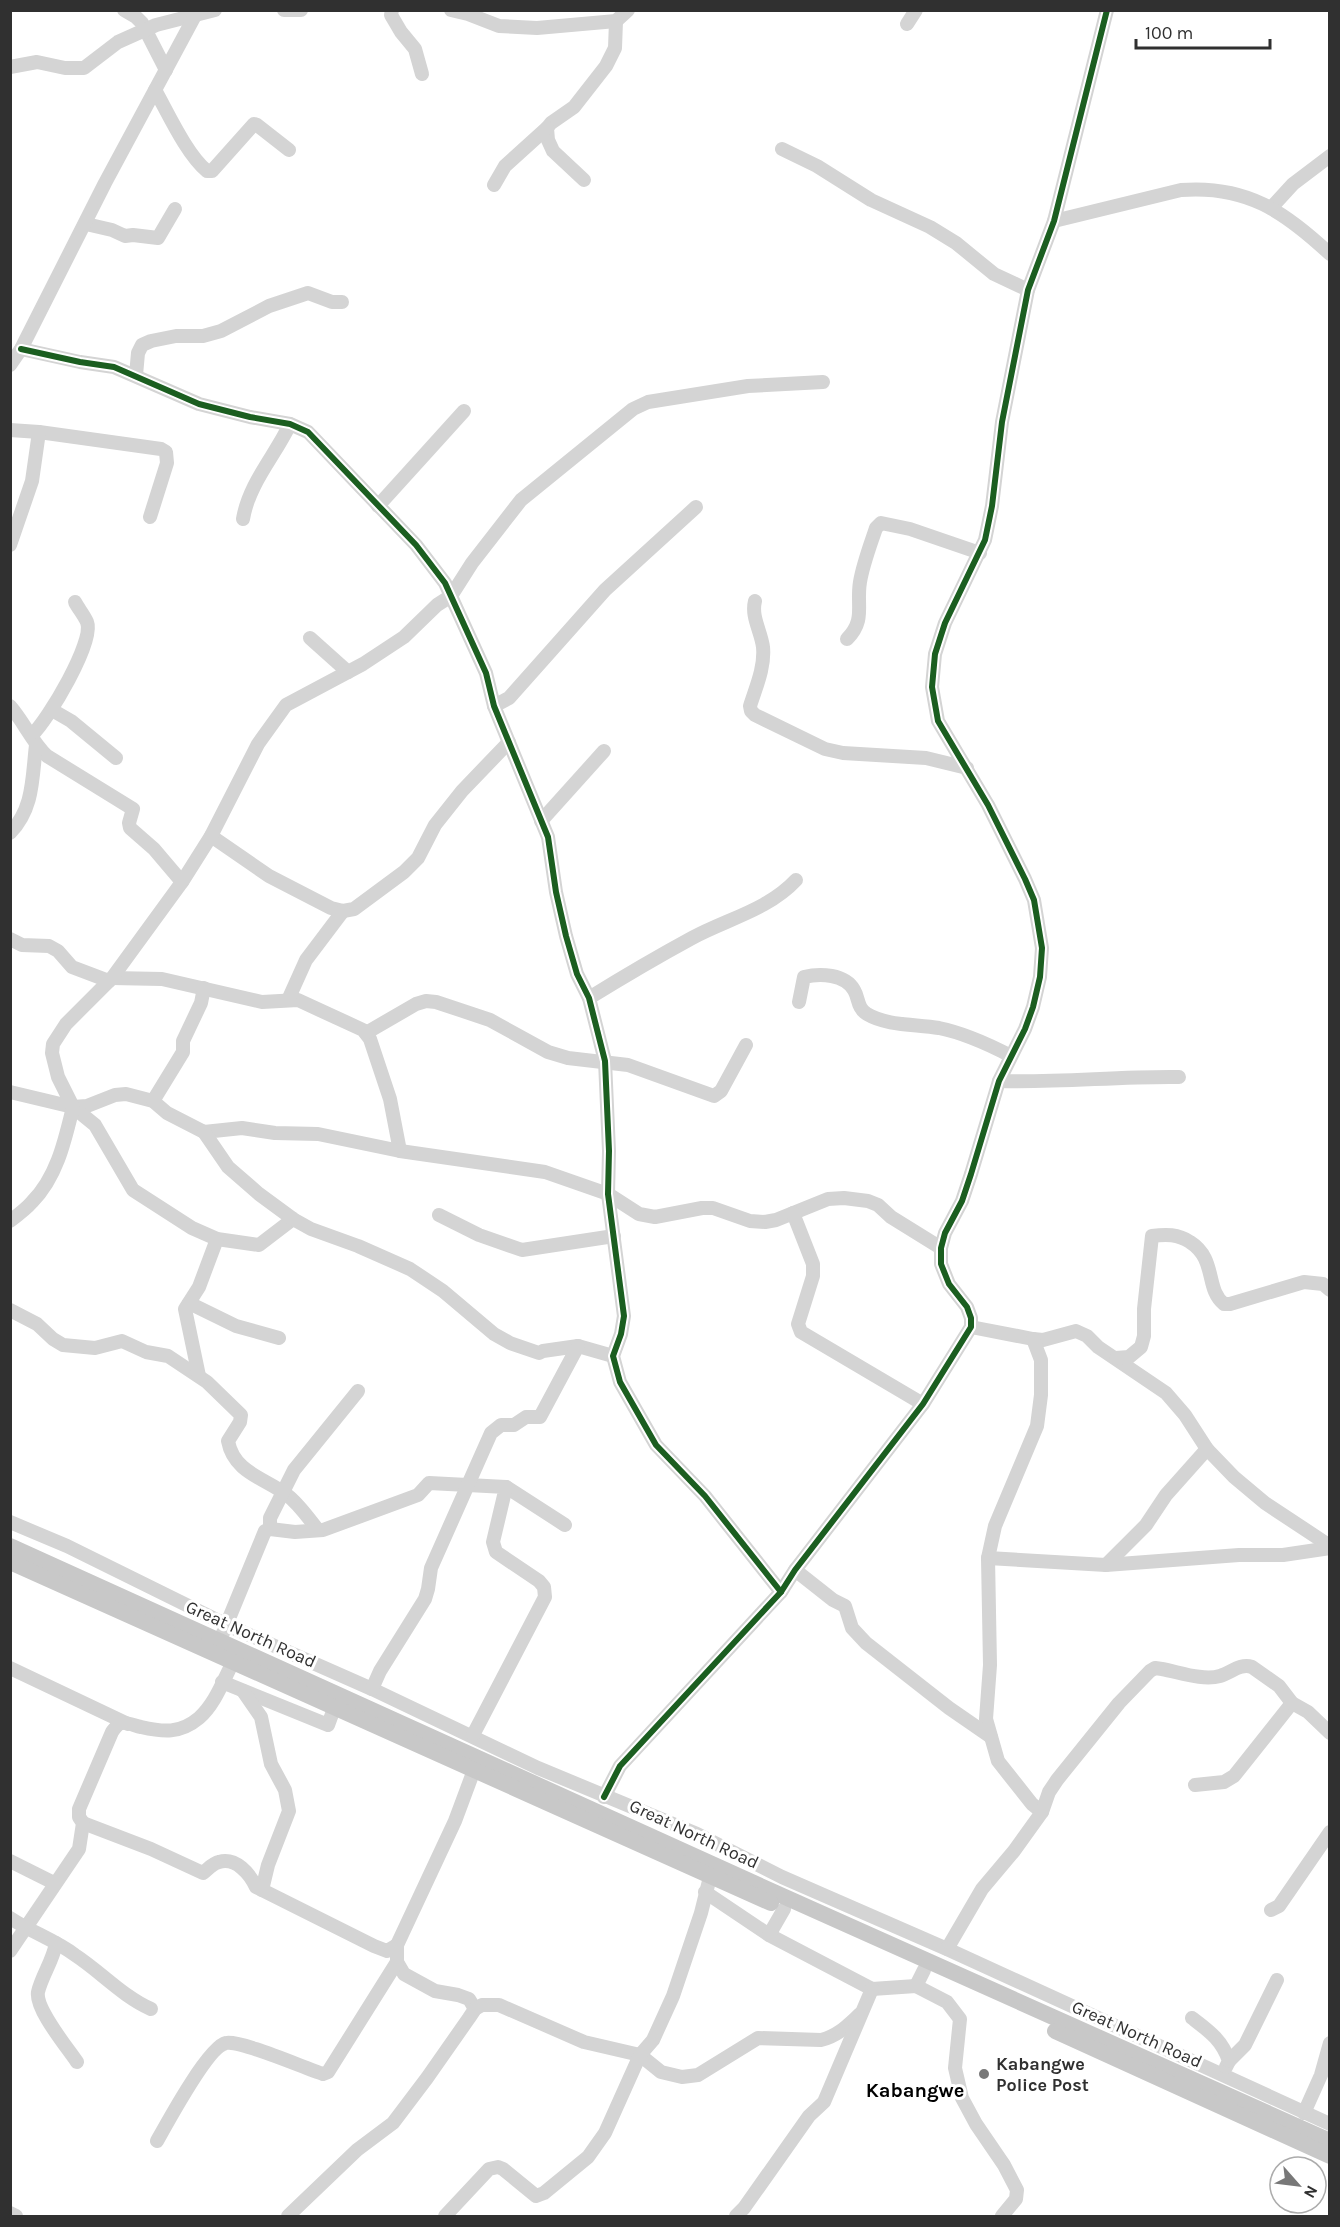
<svg xmlns="http://www.w3.org/2000/svg" width="1340" height="2227" font-family="Karla,sans-serif">
<style>
.lines{fill:none;stroke-linecap:round;stroke-linejoin:round}
.minor{stroke:#d4d4d4;stroke-width:14}
.major{stroke:#c8c8c8;stroke-width:16}
.cycleway-casing{stroke:#fff;stroke-width:10}
.cycleway{stroke:#1b5e20;stroke-width:6}
.poi-dot{fill:#787878;stroke:#fff;stroke-width:2}
.labels{text-anchor:middle;stroke-width:6;stroke-linejoin:round;paint-order:stroke}
.street-label{font-size:18px;fill:#303030;stroke:#fff}
.poi-label{font-size:18px;font-weight:bold;fill:#303030;stroke:#fff;text-anchor:start}
.neighbourhood-label{font-size:20px;font-weight:bold;fill:#000;stroke:#fff}
</style>
<rect width="100%" height="100%" fill="#fff"/>
<g class="lines">
<!-- minor -->
<g class="minor">
<polyline points="124,10 136,17 142,23 166,70"/>
<polyline points="284,10 301,10"/>
<polyline points="392,10 391,15 401,32 415,49 422,74"/>
<polyline points="451,10 468,14 499,26 537,28 616,21 628,10"/>
<polyline points="907,24 916,10"/>
<polyline points="10,67 37,62 65,68 84,68 118,42 156,25 215,10"/>
<path d="M155,90c13,23 32,65 52,81h5l42,-47 3,1 32,25"/>
<polyline points="782,149 817,166 871,200 930,227 956,243 994,274 1028,290"/>
<polyline points="584,180 553,151 548,140 547,128 551,123 574,107 606,66 615,48 616,21"/>
<polyline points="494,185 505,166 547,128"/>
<polyline points="1271,208 1293,184 1330,156"/>
<path d="M1054,221l127,-31c65,-5 103,21 149,64"/>
<polyline points="86,224 112,230 125,236 133,235 158,238 175,209"/>
<polyline points="21,349 80,362 114,367 199,404 250,417 290,424 308,432 416,545 445,583 486,673 494,706 548,837 556,892 566,936 577,974 589,998 605,1061 609,1151 608,1194 624,1316 621,1334 613,1356 620,1382 656,1445 705,1496 781,1592"/>
<polyline points="10,365 21,349 105,183 198,10"/>
<polyline points="136,375 138,353 142,345 151,341 176,336 203,336 221,331 269,306 308,293 332,302 342,302"/>
<polyline points="10,430 39,432 161,449 166,452 167,463 150,517"/>
<polyline points="378,506 464,411"/>
<path d="M243,519c6,-36 32,-63 47,-95"/>
<polyline points="10,545 32,481 39,432"/>
<path d="M755,601c-4,16 6,30 8,46 2,20 -7,40 -13,59l1,5 4,4 70,34 18,4 83,5 41,10"/>
<polyline points="310,638 348,672"/>
<path d="M847,639c19,-19 9,-34 13,-57 3,-18 10,-36 16,-54l5,-5 29,6 70,24"/>
<path d="M10,706c14,16 22,36 37,50l86,53 -4,14 1,5 24,21 28,33"/>
<polyline points="494,706 509,698 605,590 696,507"/>
<polyline points="52,710 71,721 116,758"/>
<path d="M32,735c16,-15 63,-94 55,-113 -3,-7 -9,-14 -12,-20"/>
<polyline points="541,821 604,751"/>
<path d="M10,833c24,-25 22,-55 26,-88"/>
<polyline points="211,836 269,876 331,908 343,911 354,909 404,872 418,858 435,825 462,791 509,742"/>
<polyline points="10,939 22,945 49,946 58,951 72,967 109,981"/>
<polyline points="112,978 162,979 262,1002 298,1000 363,1030 370,1039 390,1099 400,1151"/>
<path d="M589,998c34,-21 68,-41 103,-60 35,-19 76,-28 104,-58"/>
<polyline points="288,1000 306,960 343,911"/>
<path d="M799,1002l5,-25c16,-4 41,-3 50,13 5,8 3,18 13,24 20,12 49,10 72,14 25,5 49,16 72,28"/>
<polyline points="366,1033 416,1004 426,1001 436,1002 490,1020 548,1052 568,1058 628,1065 714,1096 721,1091 746,1045"/>
<path d="M999,1081c60,2 120,-5 180,-4"/>
<polyline points="10,1092 73,1107 87,1106 115,1095 126,1094 153,1101 167,1113 204,1132 242,1128 275,1133 318,1134 400,1151 545,1172 608,1194 639,1214 655,1217 702,1208 713,1208 750,1221 765,1222 776,1220 828,1199 844,1198 868,1201 878,1205 891,1217 941,1248"/>
<polyline points="153,1101 183,1052 183,1041 201,1003 204,988"/>
<polyline points="73,1107 95,1125 133,1190 192,1228 217,1239 259,1245 293,1219"/>
<polyline points="204,1132 228,1167 259,1194 293,1219 311,1229 358,1246 410,1269 443,1291 494,1334 510,1343 539,1353 543,1351 578,1346 613,1356"/>
<polyline points="793,1213 813,1264 813,1276 798,1324 801,1332 923,1404"/>
<polyline points="439,1215 479,1235 522,1250 614,1236"/>
<path d="M10,1221c8,-6 16,-12 22,-19 25,-25 33,-62 41,-95l-15,-30 -6,-24 1,-9 13,-20 46,-46 70,-96 29,-46 47,-92 28,-39 77,-41 41,-27 33,-32 14,-9 21,-33 49,-63 112,-91 15,-7 100,-16 75,-4"/>
<polyline points="189,1303 236,1326 279,1338"/>
<path d="M10,1310l27,14 16,15 10,6 32,3 27,-7 24,11 22,4 39,26 34,33 -1,7 -12,19c6,32 37,37 59,54 12,9 22,24 31,35"/>
<polyline points="971,1327 1033,1339 1043,1340 1076,1331 1087,1336 1098,1347 1166,1393 1185,1415 1207,1449 1234,1477 1265,1503 1330,1546"/>
<polyline points="1033,1339 1041,1360 1041,1395 1037,1426 995,1526 988,1558 990,1665 986,1719 998,1761 1032,1804 1042,1812"/>
<path d="M1116,1358l13,-1 12,-10 3,-11v-27l8,-73c14,-2 26,-2 38,6 27,17 15,47 34,62h6l74,-22 19,2 7,6"/>
<polyline points="199,1376 185,1309 199,1287 217,1239"/>
<polyline points="506,1487 565,1525"/>
<polyline points="10,1522 67,1546 227,1625 372,1689 538,1768 697,1834 782,1877 947,1949 1330,2124"/>
<polyline points="270,1529 295,1532 323,1530 418,1495 429,1483 506,1487 493,1542 496,1552 539,1581 544,1587 545,1597 473,1735"/>
<polyline points="988,1558 1106,1565 1239,1555 1283,1555 1330,1548"/>
<polyline points="1106,1565 1146,1525 1166,1495 1207,1449"/>
<polyline points="795,1570 833,1600 845,1606 852,1628 866,1643 949,1708 991,1737"/>
<polyline points="223,1633 265,1531 270,1529 270,1518 294,1470 358,1391"/>
<polyline points="10,1668 128,1724"/>
<polyline points="222,1682 328,1725 335,1706"/>
<polyline points="372,1689 380,1671 425,1599 428,1589 431,1568 491,1433 501,1425 514,1425 526,1417 540,1417 578,1346"/>
<polyline points="243,1691 261,1717 271,1764 285,1790 289,1811 268,1865 262,1890"/>
<polyline points="1195,1785 1224,1782 1234,1776 1292,1703"/>
<polyline points="604,1797 620,1766 781,1592 795,1570 923,1404 971,1327 971,1318 967,1307 949,1284 941,1264 941,1248 945,1233 962,1201 971,1174 999,1081 1025,1029 1033,1007 1040,977 1042,948 1034,900 1025,879 988,805 938,721 932,687 935,654 945,623 985,540 992,506 1002,422 1028,290 1054,221 1107,10"/>
<path d="M83,1823l68,26 52,24c5,-4 10,-10 16,-11 17,-5 31,12 37,25l118,59 13,5 10,-6"/>
<polyline points="10,1861 54,1883"/>
<polyline points="705,1892 769,1935 872,1989 916,1986"/>
<polyline points="1271,1910 1279,1906 1330,1832"/>
<path d="M10,1918c21,14 45,22 65,37 26,17 47,41 76,54"/>
<polyline points="769,1935 784,1909"/>
<path d="M56,1943c-3,18 -14,32 -18,49 -3,17 29,55 39,70"/>
<path d="M947,1949l35,-60 32,-38 28,-39 7,-20 8,-12 62,-77 31,-32 5,-3 7,1c17,3 41,12 58,7 11,-3 20,-13 32,-9l27,19 13,17 16,9 22,21"/>
<path d="M10,1951l69,-102 4,-26 -4,-6v-8l33,-77c3,-4 5,-8 10,-9 6,-1 13,3 19,4 22,5 39,7 58,-9 16,-14 24,-37 34,-56"/>
<polyline points="397,1962 404,1974 435,1991 458,1995 469,1999 475,2009"/>
<polyline points="924,1970 916,1986 947,2002 960,2019 955,2068 962,2098 976,2124 1004,2165 1017,2190 1016,2199 1002,2216"/>
<path d="M1192,2018c17,13 30,22 37,43l-3,6"/>
<polyline points="1229,2061 1245,2045 1277,1980"/>
<polyline points="1304,2113 1321,2075 1330,2043"/>
<path d="M157,2141c10,-18 52,-95 69,-98 15,-3 78,25 97,31l5,-2 69,-110v-17l58,-124 19,-51"/>
<polyline points="10,2213 16,2216"/>
<path d="M288,2216l69,-66 36,-27 34,-45 42,-60 6,-9 7,-4h17l85,37 56,13 21,17 21,5 16,-2 60,-37 63,2c17,-4 27,-15 39,-26"/>
<polyline points="445,2216 489,2169 498,2167 503,2169 536,2196 544,2193 588,2157 605,2133 640,2055 653,2040 673,1996 701,1913 710,1877"/>
<polyline points="736,2216 744,2208 809,2116 824,2102 872,1989"/>
</g>
<!-- major -->
<g class="major">
<polyline points="10,1546 776,1893 1330,2141"/>
<polyline points="10,1562 771,1903"/>
<polyline points="1055,2031 1330,2156"/>
</g>
<!-- cycleway casing -->
<g class="cycleway-casing">
<g id="cycleway">
<polyline points="21,349 80,362 114,367 199,404 250,417 290,424 308,432 416,545 445,583 486,673 494,706 548,837 556,892 566,936 577,974 589,998 605,1061 609,1151 608,1194 624,1316 621,1334 613,1356 620,1382 656,1445 705,1496 781,1592"/>
<polyline points="604,1797 620,1766 781,1592 795,1570 923,1404 971,1327 971,1318 967,1307 949,1284 941,1264 941,1248 945,1233 962,1201 971,1174 999,1081 1025,1029 1033,1007 1040,977 1042,948 1034,900 1025,879 988,805 938,721 932,687 935,654 945,623 985,540 992,506 1002,422 1028,290 1054,221 1107,10"/>
</g>
</g>
<!-- cycleway -->
<use href="#cycleway" class="cycleway"/>
</g>
<!-- markers -->
<circle class="poi-dot" cx="984" cy="2074" r="6"/>
<g class="labels">
<!-- street labels -->
<g class="street-label">
<text transform="translate(251 1634) rotate(24)" y="6">Great North Road</text>
<text transform="translate(694 1834) rotate(25)" y="6">Great North Road</text>
<text transform="translate(1137 2034) rotate(24)" y="6">Great North Road</text>
</g>
<!-- poi labels -->
<g class="poi-label">
<text x="996" y="2070">Kabangwe<tspan x="996" dy="21">Police Post</tspan></text>
</g>
<!-- neighbourhood labels -->
<g class="neighbourhood-label">
<text x="915" y="2097">Kabangwe</text>
</g>
</g>
<!-- border -->
<rect width="1340" height="2227" fill="none" stroke="#303030" stroke-width="24"/>
<!-- north arrow -->
<g transform="translate(1298 2185) rotate(118)"><circle r="28" fill="#ffffff" stroke="#acacac" stroke-width="1.5"/>
<path d="M0-4.5L10 22L0 15L-10 22Z" fill="#787878"/>
<text y="-9" font-size="16" font-weight="bold" text-anchor="middle" fill="#303030">N</text>
</g>
<!-- scale -->
<path d="M1136 39v9h134v-9" fill="none" stroke="#303030" stroke-width="3"/>
<text x="1145" y="39" font-size="18" fill="#303030" stroke="#ffffff" stroke-width="4.5" paint-order="stroke">100 m</text>
</svg>
